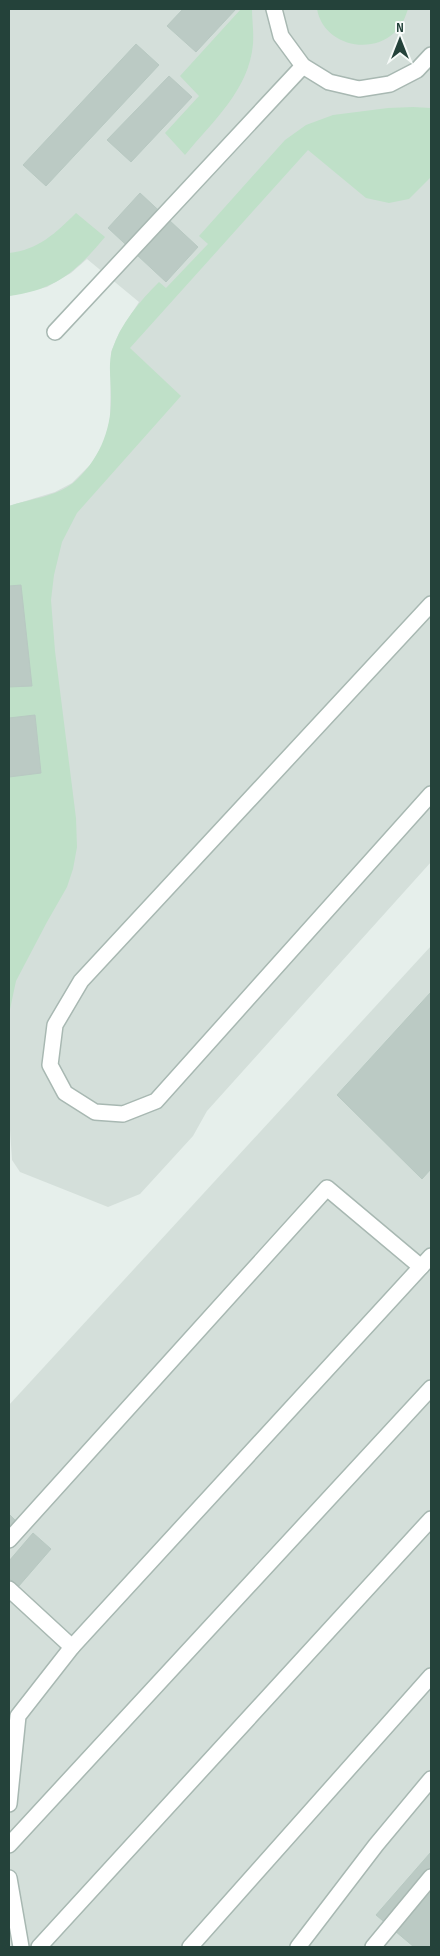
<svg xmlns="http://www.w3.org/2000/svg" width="440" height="1956" font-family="'Sofia Sans Condensed',sans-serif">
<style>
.built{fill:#d4dfda}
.green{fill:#bfe0c8}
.building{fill:#bbcac4;stroke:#b8c9c2}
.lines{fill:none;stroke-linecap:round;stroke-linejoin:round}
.minor-casing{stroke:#a8b8b2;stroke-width:18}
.minor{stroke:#fff;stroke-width:15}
</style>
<rect width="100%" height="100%" fill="#e6efeb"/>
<!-- built -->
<g class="built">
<polygon points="9,9 431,9 431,862 207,1111 193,1136 140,1194 108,1207 20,1172 12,1160 9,1115 9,506 55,492 72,483 92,463 104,442 110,420 111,352 119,333 139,302 87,259 71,273 47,287 9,296"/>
<polygon points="431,946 431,1947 9,1947 9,1405"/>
</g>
<!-- green -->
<g class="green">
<path d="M241,9h11c0,11 2,23 1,35 -4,46 -40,77 -68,111l-20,-22 34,-37 -19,-20z"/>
<path d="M317,9h91c-3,9 -6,17 -14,24 -25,23 -71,11 -77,-24z"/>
<path d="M413,107l18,1v69l-22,22 -20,4 -23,-5 -58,-48 -178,198 51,48 -104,117 -15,29 -8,33 -3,25 4,51 21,167 1,29 -4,22 -6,18 -20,35 -31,59 -7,33v-508c20,-7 46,-9 64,-23 26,-22 39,-54 38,-87 0,-15 -3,-31 1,-46 9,-27 27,-48 47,-68l7,6 42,-44 -9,-8 86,-96 21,-15 27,-10 55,-7z"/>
<path d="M76,213l29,24c-29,35 -50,53 -96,59v-43c29,-3 47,-20 67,-40z"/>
</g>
<!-- building -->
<g class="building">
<polygon points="183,9 236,9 196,52 167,26"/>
<polygon points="136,44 159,65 46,186 23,165"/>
<polygon points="169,76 192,97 131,162 107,140"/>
<polygon points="140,193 198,247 166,282 108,228"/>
<polygon points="21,585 32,686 9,687 9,586"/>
<polygon points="35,715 41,773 9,777 9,718"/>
<polygon points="431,992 431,1169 422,1179 337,1095"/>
<polygon points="9,1514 16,1521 9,1529"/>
<polygon points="33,1533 51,1549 18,1587 9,1578 9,1561"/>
<polygon points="431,1852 431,1947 414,1947 376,1915"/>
</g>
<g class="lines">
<!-- minor casing -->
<g class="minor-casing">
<g id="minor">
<polyline points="274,9 281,36 303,66 329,82 359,89 390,84 417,70 431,55"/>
<polyline points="55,332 303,66"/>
<polyline points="431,604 81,981 55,1025 50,1065 65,1093 95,1112 123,1114 156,1101 431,794"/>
<polyline points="9,1540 327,1188 421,1267"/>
<polyline points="9,1589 72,1647"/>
<polyline points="9,1804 18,1716 72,1647 431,1256"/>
<polyline points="9,1845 431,1388"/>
<polyline points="9,1878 21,1947"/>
<polyline points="39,1947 431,1519"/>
<polyline points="190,1947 431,1676"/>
<polyline points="298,1947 376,1845 431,1779"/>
<polyline points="373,1947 431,1877"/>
</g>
</g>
<!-- minor -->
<use href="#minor" class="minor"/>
</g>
<!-- border -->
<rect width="440" height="1956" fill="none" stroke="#24423a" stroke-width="20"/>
<!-- north arrow -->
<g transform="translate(400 40)" stroke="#f7fbf9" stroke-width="4" paint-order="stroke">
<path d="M0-4L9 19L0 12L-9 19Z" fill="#24423a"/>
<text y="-8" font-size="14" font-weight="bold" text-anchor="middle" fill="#24423a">N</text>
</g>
</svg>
